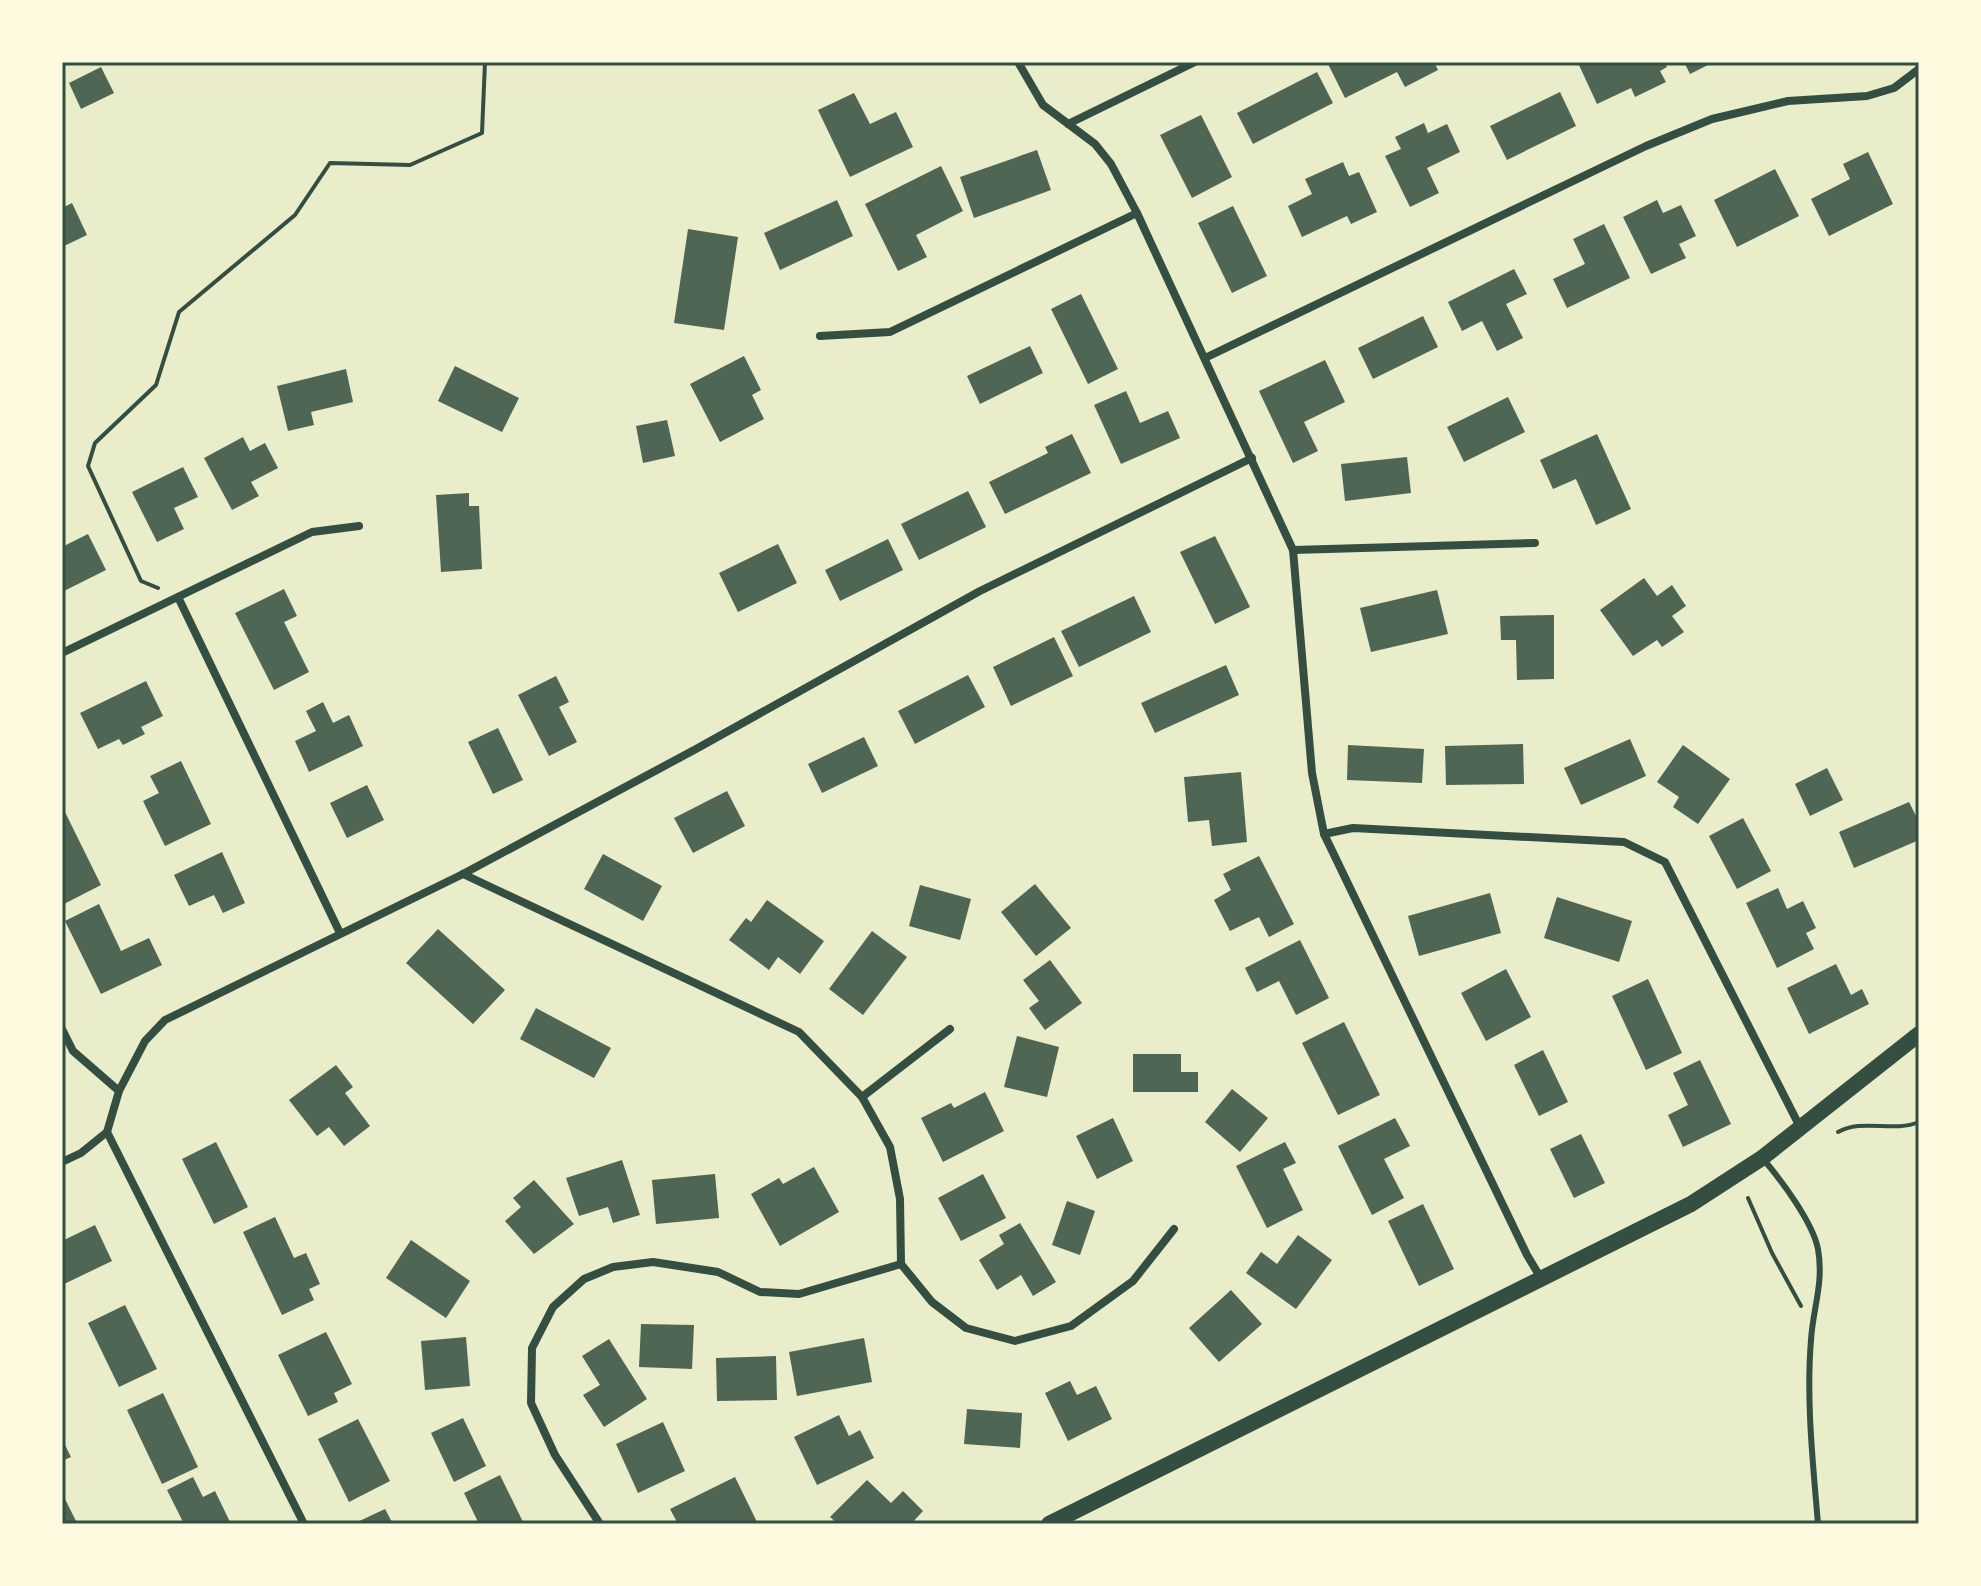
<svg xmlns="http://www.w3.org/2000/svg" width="1981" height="1586" font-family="'Archivo Narrow',sans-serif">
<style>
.building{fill:#4f6655}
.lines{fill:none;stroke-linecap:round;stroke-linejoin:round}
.path{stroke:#344e41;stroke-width:4}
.service{stroke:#344e41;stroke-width:6}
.minor{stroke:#344e41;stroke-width:8}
.secondary{stroke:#344e41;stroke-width:16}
.neatline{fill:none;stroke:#344e41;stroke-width:3}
</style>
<rect width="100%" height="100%" fill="#e9edc9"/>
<!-- building -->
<g class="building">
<polygon points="1327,62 1434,62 1438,70 1405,87 1397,72 1345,98"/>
<polygon points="1584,62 1665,62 1667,67 1660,71 1666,82 1635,97 1631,88 1597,104 1579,65"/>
<polygon points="1684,62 1714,62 1690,74"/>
<polygon points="101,67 114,93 81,109 69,83"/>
<polygon points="1317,72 1333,103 1253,144 1237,113"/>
<polygon points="1560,92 1576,126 1507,160 1490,126"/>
<polygon points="854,93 870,124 896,112 913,147 850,177 818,110"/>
<polygon points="1201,115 1232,177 1192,198 1160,135"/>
<polygon points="1424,123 1428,133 1447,124 1460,152 1427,168 1439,193 1410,207 1385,156 1401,149 1395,137"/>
<polygon points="1037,150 1051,190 974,218 960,177"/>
<polygon points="1868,152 1893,204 1829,236 1811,199 1850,179 1843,164"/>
<polygon points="1343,162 1349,176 1359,172 1377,212 1351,224 1347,216 1302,237 1288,206 1312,194 1305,179"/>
<polygon points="941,166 963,211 916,235 927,257 898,271 865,204"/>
<polygon points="1775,169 1799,216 1737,247 1714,200"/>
<polygon points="837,200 853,236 780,270 764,233"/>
<polygon points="1657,200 1663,213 1681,205 1696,236 1679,244 1686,258 1651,274 1623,217"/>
<polygon points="72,203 87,235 62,247 62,208"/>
<polygon points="1233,206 1267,276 1232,293 1198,223"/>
<polygon points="1604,224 1630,278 1567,308 1553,279 1585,264 1573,239"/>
<polygon points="688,229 738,237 724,330 674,323"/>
<polygon points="1514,269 1527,294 1506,304 1523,338 1497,351 1482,321 1462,331 1448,302"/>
<polygon points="1081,294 1118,369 1088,384 1051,309"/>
<polygon points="1423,316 1438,347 1373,379 1358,348"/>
<polygon points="1030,346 1043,373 980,404 967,376"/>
<polygon points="744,356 761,390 752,395 764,419 720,442 690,384"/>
<polygon points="1325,360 1345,402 1304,422 1318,451 1293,463 1259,391"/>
<polygon points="455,366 519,398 502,432 438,401"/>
<polygon points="346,369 353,402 311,412 314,425 288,431 277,386"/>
<polygon points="1126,391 1140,423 1168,411 1180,438 1121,464 1094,405"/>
<polygon points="1508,397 1525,432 1464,462 1447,427"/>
<polygon points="667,420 675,456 643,463 636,426"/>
<polygon points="1072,434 1091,473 1005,514 989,482 1048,453 1045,447"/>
<polygon points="1597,434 1631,509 1596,525 1576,479 1553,489 1540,460"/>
<polygon points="243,437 250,451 265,443 278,468 251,482 259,496 232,510 204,458"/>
<polygon points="1407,457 1411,493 1345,501 1341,464"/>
<polygon points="183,467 198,497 174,508 184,529 157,542 132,492"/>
<polygon points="968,491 986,527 919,560 901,524"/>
<polygon points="469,493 469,506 479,506 482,569 441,572 436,495"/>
<polygon points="88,534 106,570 62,592 62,547"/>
<polygon points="1215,536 1250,607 1215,624 1180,552"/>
<polygon points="888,539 903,570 840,601 825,570"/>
<polygon points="778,544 797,583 738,612 719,573"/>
<polygon points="1644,578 1657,596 1672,585 1686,606 1672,616 1684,632 1662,647 1657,640 1633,656 1600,610"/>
<polygon points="284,589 297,616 284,622 309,672 274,690 235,613"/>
<polygon points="1437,590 1448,634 1371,652 1360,608"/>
<polygon points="1134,596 1151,632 1079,667 1061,631"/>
<polygon points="1554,615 1554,679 1517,680 1516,640 1501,640 1500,616"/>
<polygon points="1054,637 1073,676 1011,706 993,667"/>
<polygon points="1226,665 1239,695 1155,733 1141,703"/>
<polygon points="968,675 985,707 915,744 898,711"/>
<polygon points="556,676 569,702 559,707 577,742 549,756 518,695"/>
<polygon points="146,681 163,716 141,727 145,734 123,745 119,739 98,749 80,713"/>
<polygon points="323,702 333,723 349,715 363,746 309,772 295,741 316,731 306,711"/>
<polygon points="498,728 523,780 493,794 468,742"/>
<polygon points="864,737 878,766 822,793 808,764"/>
<polygon points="1630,739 1646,776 1581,805 1564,768"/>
<polygon points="1523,744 1524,784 1446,785 1445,746"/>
<polygon points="1348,745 1424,749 1422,783 1347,780"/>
<polygon points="1683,745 1730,779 1698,824 1673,807 1679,797 1657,782"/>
<polygon points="181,761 211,824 165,846 143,801 159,793 150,776"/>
<polygon points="1827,768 1843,800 1810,816 1795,784"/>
<polygon points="1241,772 1247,842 1212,846 1209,820 1188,822 1184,777"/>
<polygon points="367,785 384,820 347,838 330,803"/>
<polygon points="727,791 745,826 693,853 674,818"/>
<polygon points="1909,802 1919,822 1919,840 1854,868 1839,832"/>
<polygon points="62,806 101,885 62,905"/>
<polygon points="1743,818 1771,871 1737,889 1709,836"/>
<polygon points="222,852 245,903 223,913 214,895 189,906 174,875"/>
<polygon points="603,854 662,886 643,921 584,889"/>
<polygon points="1259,856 1294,924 1269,937 1259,917 1230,931 1214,900 1231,890 1223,874"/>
<polygon points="1035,884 1071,928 1036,956 1001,912"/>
<polygon points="920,885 971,899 960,940 909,926"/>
<polygon points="1778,888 1787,909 1803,901 1816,928 1806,933 1814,949 1777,968 1746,903"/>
<polygon points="1490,893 1501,933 1419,956 1408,916"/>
<polygon points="1557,897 1632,921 1619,962 1544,938"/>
<polygon points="767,900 824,941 800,974 778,957 769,970 729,940 746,918 751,922"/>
<polygon points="99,904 121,951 149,938 162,965 101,994 65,921"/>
<polygon points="438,929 505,990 473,1024 406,963"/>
<polygon points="872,931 907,957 863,1015 829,989"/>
<polygon points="1300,940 1329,998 1296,1015 1279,981 1257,992 1245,968"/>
<polygon points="1050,960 1082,1003 1045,1030 1029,1008 1039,1001 1023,980"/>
<polygon points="1836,964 1851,995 1862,989 1869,1004 1809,1034 1787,988"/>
<polygon points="1506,969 1531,1017 1486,1041 1461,993"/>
<polygon points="1648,979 1682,1053 1646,1070 1612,996"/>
<polygon points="536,1008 611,1048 594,1078 520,1039"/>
<polygon points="1344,1022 1380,1095 1338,1115 1302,1043"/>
<polygon points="1017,1036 1059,1047 1047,1097 1004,1087"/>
<polygon points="1543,1050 1568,1102 1539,1116 1514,1065"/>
<polygon points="1133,1054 1181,1054 1181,1072 1198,1072 1198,1092 1133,1092"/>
<polygon points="1700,1060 1731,1124 1683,1147 1668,1115 1688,1105 1673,1073"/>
<polygon points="336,1065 353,1087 345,1093 370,1126 344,1146 329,1127 317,1136 289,1100"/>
<polygon points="1232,1089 1268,1118 1240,1152 1205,1122"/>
<polygon points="985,1092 1004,1131 943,1162 921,1118 951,1103 954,1108"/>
<polygon points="1113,1118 1133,1161 1097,1179 1076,1136"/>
<polygon points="1395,1118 1410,1146 1384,1159 1404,1198 1372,1215 1338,1146"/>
<polygon points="1581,1134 1605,1183 1574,1198 1550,1149"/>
<polygon points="216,1142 248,1207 214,1224 182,1159"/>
<polygon points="1285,1142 1296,1163 1283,1169 1303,1210 1267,1228 1236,1166"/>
<polygon points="622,1160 640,1215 613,1223 608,1207 579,1216 566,1178"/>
<polygon points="814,1167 839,1212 780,1246 751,1194 779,1178 783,1184"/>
<polygon points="715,1174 719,1218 656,1224 652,1180"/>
<polygon points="983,1174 1006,1218 961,1241 938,1198"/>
<polygon points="534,1180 574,1224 534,1254 505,1221 521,1207 513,1198"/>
<polygon points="1067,1201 1095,1211 1080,1255 1052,1245"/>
<polygon points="1423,1204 1454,1269 1419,1286 1388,1221"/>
<polygon points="275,1217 294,1258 306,1253 320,1284 309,1289 314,1300 282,1315 243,1232"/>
<polygon points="1020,1223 1056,1282 1033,1296 1021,1275 997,1290 979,1260 1004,1244 999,1235"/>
<polygon points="95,1225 112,1261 62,1285 62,1241"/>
<polygon points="1298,1235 1332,1260 1296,1309 1246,1273 1261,1252 1277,1264"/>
<polygon points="411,1240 470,1281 446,1318 386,1278"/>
<polygon points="1231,1290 1262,1324 1219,1362 1189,1328"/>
<polygon points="125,1305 157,1369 119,1387 88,1323"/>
<polygon points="641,1324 694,1325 692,1369 639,1367"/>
<polygon points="326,1332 352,1384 334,1393 338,1402 308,1416 278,1355"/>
<polygon points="466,1337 470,1386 425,1390 421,1341"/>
<polygon points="864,1338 872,1382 797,1396 789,1352"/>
<polygon points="609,1339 647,1399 604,1427 583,1395 600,1385 582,1356"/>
<polygon points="776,1356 777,1400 717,1401 716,1358"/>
<polygon points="1070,1381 1077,1395 1096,1386 1112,1419 1068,1441 1045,1393"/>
<polygon points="163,1393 198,1467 162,1484 127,1410"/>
<polygon points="967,1409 1022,1413 1020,1448 964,1444"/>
<polygon points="839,1415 849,1436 860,1430 874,1458 817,1485 794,1437"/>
<polygon points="463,1418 486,1466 454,1482 431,1433"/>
<polygon points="358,1419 390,1481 349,1502 318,1439"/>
<polygon points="663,1422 685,1471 638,1493 616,1444"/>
<polygon points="62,1439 71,1457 62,1461"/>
<polygon points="500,1475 524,1524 479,1524 464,1493"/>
<polygon points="193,1477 203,1497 215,1491 231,1524 184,1524 167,1490"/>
<polygon points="735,1477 757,1522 753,1524 678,1524 670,1509"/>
<polygon points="867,1480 891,1503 903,1491 923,1511 911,1524 838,1524 830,1517"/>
<polygon points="62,1493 77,1523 74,1524 62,1524"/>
<polygon points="385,1509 393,1524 353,1524"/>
</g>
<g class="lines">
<!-- path -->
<g class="path">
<polyline points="62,69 65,62"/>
<polyline points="158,588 141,581 88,466 95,443 156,385 179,312 295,215 330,163 410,165 482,133 485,62"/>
<path d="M1838,1132c24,-14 55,1 81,-10"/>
<polyline points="1748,1198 1772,1253 1801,1306"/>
</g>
<!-- service -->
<path class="service" d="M1764,1160c18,21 49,63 54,89 6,34 -5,59 -7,91 -5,60 2,124 7,184"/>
<!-- minor -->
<g class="minor">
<polyline points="1018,62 1043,105 1095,144 1111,164 1137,213 1293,550 1312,773 1324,834 1527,1255 1542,1280"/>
<polyline points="1068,124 1195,62"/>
<polyline points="820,336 890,332 1137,213"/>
<polyline points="1205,358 1646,146 1712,119 1788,101 1867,96 1894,88 1919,69"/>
<polyline points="1293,550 1535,543"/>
<polyline points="178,597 340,933"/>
<polyline points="62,653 312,532 359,526"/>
<polyline points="1324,834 1353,828 1624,842 1665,862 1800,1127"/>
<polyline points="463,874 799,1032 862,1097 890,1147 900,1199 901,1264 932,1302 966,1328 1015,1341 1071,1326 1133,1281 1174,1229"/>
<polyline points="62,1029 73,1051 119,1091 107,1132 304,1524"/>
<polyline points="119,1091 145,1041 165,1020 463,874 696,749 980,591 1252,458"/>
<polyline points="862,1097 950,1029"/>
<polyline points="62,1162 81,1153 107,1132"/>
<polyline points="600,1524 555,1455 531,1403 532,1348 553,1307 584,1279 613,1267 653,1262 718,1272 760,1292 799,1294 901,1264"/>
</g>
<!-- secondary -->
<polyline class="secondary" points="1049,1524 1691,1204 1762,1158 1919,1034"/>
</g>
<!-- border -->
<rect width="1981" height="1586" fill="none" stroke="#fefae0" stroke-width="128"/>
<rect x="64" y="64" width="1853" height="1458" class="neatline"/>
</svg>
